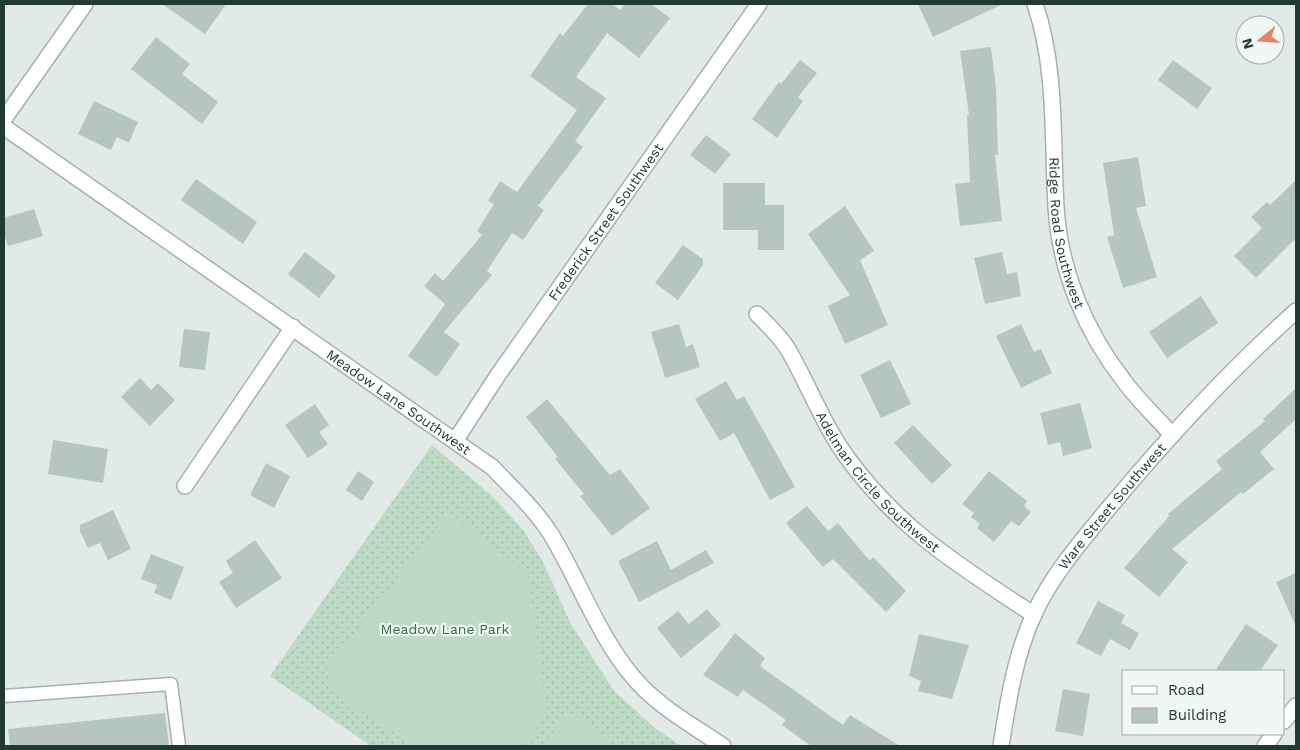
<svg xmlns="http://www.w3.org/2000/svg" width="1300" height="750" font-family="'Work Sans',sans-serif">
<style>
.grass{fill:url(#grass-dots)}
.garden{fill:#bcdac4}
.building{fill:#b7c5bf}
.lines{fill:none;stroke-linecap:round;stroke-linejoin:round}
.lane-casing{stroke:#a4b2ad;stroke-width:15}
.street-casing{stroke:#a4b2ad;stroke-width:18}
.lane{stroke:#fff;stroke-width:12}
.street{stroke:#fff;stroke-width:15}
.labels{text-anchor:middle;stroke-width:4.5;stroke-linejoin:round;paint-order:stroke}
.street-label{font-size:14px;fill:#233a34;stroke:#f1f7f4}
.park-label{font-size:14px;fill:#306d48;stroke:#f1f7f4}
</style>
<defs>
<pattern id="grass-dots" width="8" height="8" patternUnits="userSpaceOnUse" patternTransform="scale(1.25)"><rect width="8" height="8" fill="#bcdac4"/><path d="M2 2h.1M6 6h.1" fill="none" stroke="#a1bca9" stroke-width="1.8" stroke-linecap="round"/></pattern>
</defs>
<rect width="100%" height="100%" fill="#e1eae6"/>
<!-- grass -->
<polygon class="grass" points="432,445 493,497 523,530 542,560 571,624 614,691 655,728 681,746 371,746 270,676"/>
<!-- garden -->
<g class="garden">
<polygon points="450,512 528,575 547,713 525,746 414,746 330,690 327,668"/>
<polygon points="567,710 613,741 610,746 545,746"/>
</g>
<!-- building -->
<g class="building">
<polygon points="162,4 226,4 205,34"/>
<polygon points="588,4 612,4 620,10 625,4 651,4 670,18 639,58 607,33 576,77 606,98 575,141 583,147 538,206 544,210 523,240 512,233 487,271 492,275 444,332 460,344 437,377 408,356 445,304 424,286 435,273 443,281 482,235 477,231 494,204 488,201 500,181 517,192 577,110 530,76 560,33 563,36"/>
<polygon points="918,4 1003,4 933,37"/>
<polygon points="156,37 190,64 182,74 218,102 202,124 131,69"/>
<polygon points="991,47 996,88 998,155 995,155 1002,221 960,226 955,184 970,182 967,115 969,115 960,51"/>
<polygon points="800,60 817,73 798,97 803,101 777,138 752,119 779,82 781,84"/>
<polygon points="1173,60 1212,88 1197,109 1158,80"/>
<polygon points="94,101 138,122 129,143 117,137 111,150 78,134"/>
<polygon points="706,135 731,154 715,174 690,155"/>
<polygon points="1138,157 1146,206 1136,208 1157,277 1123,288 1107,237 1114,235 1103,163"/>
<polygon points="196,179 257,222 243,244 181,200"/>
<polygon points="1296,180 1296,238 1256,278 1234,256 1262,228 1251,217 1267,202 1270,205"/>
<polygon points="723,183 765,183 765,205 784,205 784,250 758,250 758,230 723,230"/>
<polygon points="845,206 874,251 860,260 888,325 845,344 828,306 850,295 808,234"/>
<polygon points="34,209 43,236 8,246 4,234 4,218"/>
<polygon points="683,245 703,259 703,265 678,300 655,283"/>
<polygon points="305,252 336,276 319,298 288,274"/>
<polygon points="1002,252 1007,274 1017,272 1021,296 985,304 974,258"/>
<polygon points="1201,296 1218,323 1167,358 1149,332"/>
<polygon points="679,324 686,347 693,344 700,367 665,378 651,332"/>
<polygon points="1021,324 1034,352 1041,349 1052,373 1021,388 996,336"/>
<polygon points="184,329 210,332 205,370 179,367"/>
<polygon points="890,360 911,404 881,418 860,375"/>
<polygon points="140,378 151,390 158,383 175,400 150,426 121,397"/>
<polygon points="726,381 737,400 744,396 795,487 770,500 734,433 720,441 695,399"/>
<polygon points="1296,388 1296,419 1260,452 1274,469 1243,494 1241,492 1172,549 1188,562 1159,597 1124,568 1169,516 1168,514 1222,469 1216,461 1265,421 1263,419"/>
<polygon points="547,399 610,475 620,469 650,508 612,536 580,496 584,494 555,459 558,457 526,417"/>
<polygon points="1080,403 1092,448 1063,456 1060,442 1048,445 1040,413"/>
<polygon points="315,404 329,425 319,432 328,444 308,458 285,425"/>
<polygon points="913,425 952,465 932,484 894,443"/>
<polygon points="53,440 108,449 103,483 48,474"/>
<polygon points="266,463 290,476 274,508 250,495"/>
<polygon points="358,471 374,482 362,501 346,490"/>
<polygon points="989,471 1027,501 1024,506 1031,512 1019,526 1011,521 994,542 977,528 980,524 971,517 974,513 962,504"/>
<polygon points="807,506 828,531 838,523 870,561 873,557 906,591 886,612 833,559 823,567 786,523"/>
<polygon points="113,510 131,549 108,560 100,543 88,548 80,531 80,525"/>
<polygon points="255,540 282,578 236,608 219,582 233,573 226,561"/>
<polygon points="657,541 671,570 706,550 714,563 639,602 618,561"/>
<polygon points="151,554 184,567 171,600 154,593 157,585 141,579"/>
<polygon points="1296,573 1296,627 1276,582"/>
<polygon points="1098,601 1125,615 1121,623 1139,633 1130,650 1110,639 1101,656 1076,643"/>
<polygon points="707,609 721,625 681,658 657,628 678,611 689,624"/>
<polygon points="1246,624 1278,645 1260,671 1215,671"/>
<polygon points="735,633 765,658 760,666 843,725 850,715 900,746 811,746 782,725 786,720 743,690 738,697 703,675"/>
<polygon points="919,634 969,645 952,699 918,691 921,681 909,676"/>
<polygon points="1063,689 1090,694 1083,736 1055,731"/>
<polygon points="165,713 169,746 10,746 8,729"/>
</g>
<g class="lines">
<!-- lane casing -->
<g class="lane-casing">
<polyline id="lane" points="4,696 171,684 179,746"/>
</g>
<!-- street casing -->
<g class="street-casing">
<g id="street">
<path id="s1" d="M1035,4c22,65 17,134 21,203 4,64 29,124 68,174 14,19 32,36 48,54"/>
<polyline points="4,119 85,4"/>
<path id="s2" d="M4,127l488,340c21,22 44,43 60,69 27,45 47,101 81,141 24,29 59,48 90,69"/>
<path id="s3" d="M757,314c11,11 24,23 32,37 21,37 35,76 60,109 53,72 113,107 185,155"/>
<path id="s4" d="M455,441l43,-66 261,-371"/>
<polyline points="185,486 293,327"/>
<polyline points="1284,721 1296,706"/>
<path id="s5" d="M1001,746c7,-45 14,-90 33,-132 19,-41 50,-76 79,-111 57,-68 117,-133 183,-192"/>
<polyline points="1265,746 1274,734"/>
</g>
</g>
<!-- lane -->
<use href="#lane" class="lane"/>
<!-- street -->
<use href="#street" class="street"/>
</g>
<g class="labels">
<!-- street labels -->
<g class="street-label">
<text dy="5" stroke="none"><textPath href="#s4" startOffset="266">Frederick Street Southwest</textPath></text>
<text dy="5" stroke="none"><textPath href="#s1" startOffset="232">Ridge Road Southwest</textPath></text>
<text dy="5" stroke="none"><textPath href="#s2" startOffset="481">Meadow Lane Southwest</textPath></text>
<text dy="5" stroke="none"><textPath href="#s3" startOffset="209">Adelman Circle Southwest</textPath></text>
<text dy="5" stroke="none"><textPath href="#s5" startOffset="270">Ware Street Southwest</textPath></text>
</g>
<!-- park labels -->
<g class="park-label">
<text x="445" y="634">Meadow Lane Park</text>
</g>
</g>
<!-- border -->
<rect width="1300" height="750" fill="none" stroke="#233a34" stroke-width="10"/>
<!-- legend -->
<rect x="1122" y="670" width="162" height="65" fill="#f1f7f4" stroke="#9faba7"/>
<rect x="1132" y="686" width="25" height="8" fill="#ffffff" stroke="#9faba7"/>
<text x="1168" y="695" font-size="15" fill="#233a34">Road</text>
<rect x="1132" y="708" width="25" height="15" fill="#b7c5bf" stroke="#9faba7"/>
<text x="1168" y="720" font-size="15" fill="#233a34">Building</text>
<!-- north arrow -->
<g transform="translate(1260 40) rotate(253)"><circle r="24" fill="#f1f7f4" stroke="#9faba7"/>
<path d="M0-4L9 19L0 12L-9 19Z" fill="#e68363"/>
<text y="-8" font-size="14" font-weight="bold" text-anchor="middle" fill="#233a34">N</text>
</g>
</svg>
